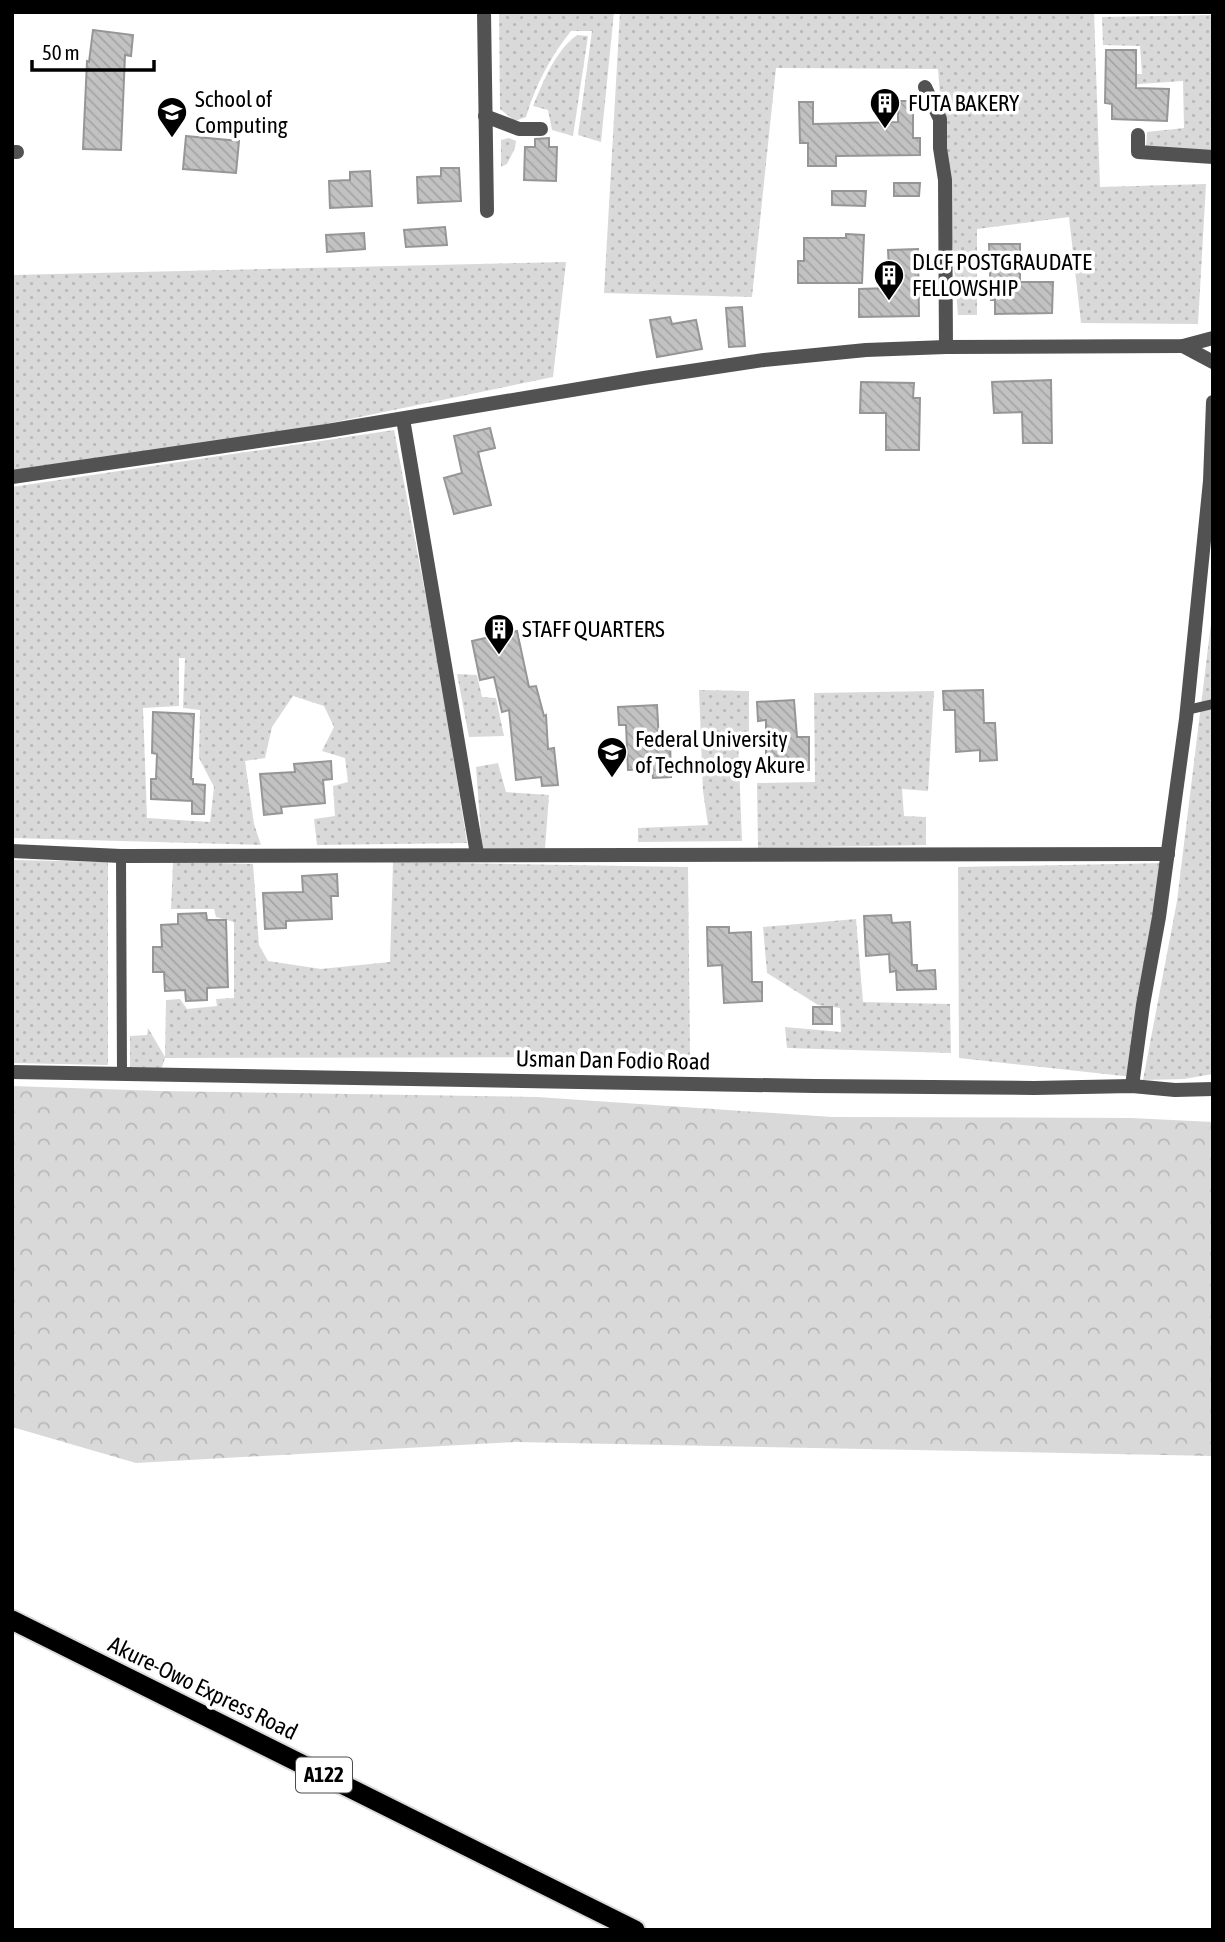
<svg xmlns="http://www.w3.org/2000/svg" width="1225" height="1942" font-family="'Asap Condensed',sans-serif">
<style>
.grass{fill:url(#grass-dots);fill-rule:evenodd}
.forest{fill:url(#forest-crowns)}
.building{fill:url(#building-back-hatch);stroke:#969696;stroke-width:2}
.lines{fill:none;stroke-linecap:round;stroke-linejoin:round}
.trunk-casing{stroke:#dbdbdb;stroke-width:23}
.service{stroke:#525252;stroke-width:10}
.minor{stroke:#525252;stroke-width:14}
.trunk{stroke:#000;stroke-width:19}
.labels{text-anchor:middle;stroke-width:7;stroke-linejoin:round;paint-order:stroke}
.shield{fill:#fff;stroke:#4c4c4c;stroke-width:2}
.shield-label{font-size:21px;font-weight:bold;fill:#000}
.poi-label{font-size:23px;fill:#000;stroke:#fff;text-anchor:start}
.street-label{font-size:23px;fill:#000;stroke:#fff}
</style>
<defs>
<pattern id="grass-dots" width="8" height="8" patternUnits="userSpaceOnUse" patternTransform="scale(1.75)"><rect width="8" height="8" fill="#d9d9d9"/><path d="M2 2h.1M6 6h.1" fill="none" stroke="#b8b8b8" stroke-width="1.8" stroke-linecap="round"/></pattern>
<pattern id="forest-crowns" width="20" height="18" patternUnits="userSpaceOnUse" patternTransform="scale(1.75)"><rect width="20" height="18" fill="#d9d9d9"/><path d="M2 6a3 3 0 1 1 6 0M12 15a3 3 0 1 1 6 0" fill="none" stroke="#b8b8b8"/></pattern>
<pattern id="building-back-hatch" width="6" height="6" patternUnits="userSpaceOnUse" patternTransform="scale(1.75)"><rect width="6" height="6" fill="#c2c2c2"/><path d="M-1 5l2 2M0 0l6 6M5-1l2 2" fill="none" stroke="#a5a5a5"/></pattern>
</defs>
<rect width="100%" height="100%" fill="#fff"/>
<!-- grass -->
<g class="grass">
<path d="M499,12h115l-13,130 -23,-7 14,-104h-21c-21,26 -36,55 -45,86l-11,4 -15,-12z"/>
<polygon points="620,12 1094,12 1100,187 1206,184 1198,324 1081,323 1069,217 977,229 977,315 958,315 938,69 776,68 752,297 604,293"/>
<polygon points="1213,15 1213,153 1146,146 1147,132 1184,128 1183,81 1124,85 1123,75 1142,74 1140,46 1103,45 1102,17"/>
<path d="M577,35l11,1 -15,100 -21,-6 -4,-20 -15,-4c10,-24 22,-55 44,-71z"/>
<polygon points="509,138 516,141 515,148 507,164 501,167 501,140"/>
<polygon points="566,262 553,377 195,451 12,477 12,275"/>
<path d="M394,430l46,241 27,172 -150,2 -3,-26 21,-3 -2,-30 15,-4 -3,-24 -23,-7 12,-24 -10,-21 -31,-10 -21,31 -7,31 -20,3 9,63 7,21 -249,-7v-351zM179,658h6l-2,50 17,2 -1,48 15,29 -4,35 -63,-4 -4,-110 36,-2z"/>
<polygon points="1213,607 1213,1074 1184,1079 1143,1080 1177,901"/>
<polygon points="457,674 477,675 482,697 496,698 504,736 469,737"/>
<polygon points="699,690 749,691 749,736 738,738 742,841 638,842 638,828 708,825 703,791"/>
<polygon points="934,691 928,791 902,789 904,816 926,817 926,845 758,848 757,783 815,782 814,693"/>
<polygon points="498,763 506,792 549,795 545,849 482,848 476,767"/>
<polygon points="12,860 108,862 108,1065 12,1063"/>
<polygon points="173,862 253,864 259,945 268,961 321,969 390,962 393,862 688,867 690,1057 165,1058 161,1070 130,1068 130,1036 147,1035 148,1028 165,1057 166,1000 180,999 187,1009 217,1006 216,999 234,998 234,922 216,917 214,909 171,909"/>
<polygon points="1166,863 1133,1077 959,1058 958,867"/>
<polygon points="856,919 863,1002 950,1004 951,1053 787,1048 785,1027 841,1032 840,1008 818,1005 767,973 763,927"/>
</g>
<!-- forest -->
<polygon class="forest" points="12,1086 160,1091 537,1097 832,1117 1131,1118 1213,1122 1213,1456 516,1442 136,1463 12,1427"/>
<!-- building -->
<g class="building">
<polygon points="93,30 133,35 131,56 125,55 121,150 83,149 87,61 89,62"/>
<polygon points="1106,50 1136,50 1136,88 1169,89 1167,121 1112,119 1112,104 1105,103"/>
<polygon points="898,101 913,101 913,138 920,138 920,155 836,156 836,166 808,166 808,143 800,143 799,102 813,102 813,124 857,123 898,122"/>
<polygon points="186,136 239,141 236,173 183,169"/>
<polygon points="549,138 549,147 557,147 556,181 524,180 525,147 535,147 535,139"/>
<polygon points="441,168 459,168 461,201 418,203 417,177 441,176"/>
<polygon points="370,171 372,206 330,208 329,181 350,180 350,172"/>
<polygon points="894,183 920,183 919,196 894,196"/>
<polygon points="832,191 866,191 865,206 832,205"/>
<polygon points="445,227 447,245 406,247 404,230"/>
<polygon points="364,233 365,249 327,252 326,235"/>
<polygon points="846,234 864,235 862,283 798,283 798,261 804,261 804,238 846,238"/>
<polygon points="989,244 1020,244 1020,282 1053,282 1052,313 995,314 995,300 991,300"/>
<polygon points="918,249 919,316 859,317 859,289 890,288 888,250"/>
<polygon points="742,307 745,346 729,347 726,308"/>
<polygon points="670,317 672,324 696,320 702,349 657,357 650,320"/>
<polygon points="1051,380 1052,443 1023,443 1022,412 994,413 992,382"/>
<polygon points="861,382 914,383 913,398 920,398 919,450 886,450 886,413 860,413"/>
<polygon points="490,428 495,448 478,452 491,505 454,514 444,478 462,473 454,436"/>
<polygon points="517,631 529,687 536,686 544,716 546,715 548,749 554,748 558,785 542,786 541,777 516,780 509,710 502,712 494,677 480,680 472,641"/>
<polygon points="983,690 984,723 995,723 997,760 980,761 980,750 956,752 955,710 944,710 943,691"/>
<polygon points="794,700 797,737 809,737 809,770 792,770 792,762 766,763 766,720 758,721 757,702"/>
<polygon points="657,705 659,741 670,740 671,777 653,778 652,769 628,770 626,725 619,725 618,707"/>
<polygon points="153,712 194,714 191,779 193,779 193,784 205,785 204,814 192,814 192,801 151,799 151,779 156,779 157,754 152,753"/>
<polygon points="331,761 332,779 323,780 325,803 281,807 282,813 264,815 260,774 295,772 294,764"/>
<polygon points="337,874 338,896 331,896 332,919 286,921 286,928 265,929 263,893 303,892 302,876"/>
<polygon points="206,913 207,920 226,920 228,987 207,988 207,1000 186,1001 185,990 165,991 164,972 153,972 153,947 162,947 161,925 178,924 178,914"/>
<polygon points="891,915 892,923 910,922 912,965 917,965 917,971 935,970 936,989 897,990 896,971 890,972 889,954 866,956 864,916"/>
<polygon points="707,927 729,927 729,933 751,932 752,982 762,982 762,1001 724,1003 722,965 708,966"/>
<rect x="813" y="1007" width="19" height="17"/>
</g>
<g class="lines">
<!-- trunk casing -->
<g class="trunk-casing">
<polyline id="trunk" points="12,1620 635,1930"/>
</g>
<!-- service -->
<g class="service">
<polyline points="1187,710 1213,704"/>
<polyline points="121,856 122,1075"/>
</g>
<!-- minor -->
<g class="minor">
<polyline points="484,12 487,211"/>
<polyline points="925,87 940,119 940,148 945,180 946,347"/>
<polyline points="485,116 519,129 541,129"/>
<polyline points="1138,135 1138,152 1213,157"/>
<polyline points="12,152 17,152"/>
<polyline points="1183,346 1213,362"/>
<polyline points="403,419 477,854"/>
<polyline points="12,477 327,431 644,378 764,360 866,350 946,347 1183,346 1213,338"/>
<polyline points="12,851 121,856 1168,854"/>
<polyline points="12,1072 814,1086 1034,1088 1132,1086 1175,1090 1213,1089"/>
<polyline points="1132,1086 1143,1005 1159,917 1186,719 1210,481 1213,402"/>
</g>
<!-- trunk -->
<use href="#trunk" class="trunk"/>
</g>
<!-- icons -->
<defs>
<g id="building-pin" transform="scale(1.575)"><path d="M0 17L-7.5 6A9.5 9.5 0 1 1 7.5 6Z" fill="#000" stroke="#fff"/><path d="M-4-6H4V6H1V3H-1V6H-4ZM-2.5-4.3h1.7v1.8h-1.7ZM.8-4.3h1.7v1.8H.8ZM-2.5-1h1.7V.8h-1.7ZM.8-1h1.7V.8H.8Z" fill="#fff"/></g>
<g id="university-pin" transform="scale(1.575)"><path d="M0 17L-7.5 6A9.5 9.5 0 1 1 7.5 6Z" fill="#000" stroke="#fff"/><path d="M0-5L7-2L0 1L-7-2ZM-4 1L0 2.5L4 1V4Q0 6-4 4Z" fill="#fff"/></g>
</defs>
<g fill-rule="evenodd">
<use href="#building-pin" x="885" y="103"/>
<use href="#university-pin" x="172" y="112"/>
<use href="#building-pin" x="889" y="275"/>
<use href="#building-pin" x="499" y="629"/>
<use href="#university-pin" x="612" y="752"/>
</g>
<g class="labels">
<!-- shield labels -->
<rect class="shield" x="296" y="1757.5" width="56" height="35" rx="5"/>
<g class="shield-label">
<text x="324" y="1782">A122</text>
</g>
<!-- poi labels -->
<g class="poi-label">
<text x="195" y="107">School of<tspan x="195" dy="26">Computing</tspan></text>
<text x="908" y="111">FUTA BAKERY</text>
<text x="912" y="270">DLCF POSTGRAUDATE<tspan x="912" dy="26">FELLOWSHIP</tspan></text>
<text x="522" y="637">STAFF QUARTERS</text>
<text x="635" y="747">Federal University<tspan x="635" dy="26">of Technology Akure</tspan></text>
</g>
<!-- street labels -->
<g class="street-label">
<text transform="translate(613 1060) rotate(1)" y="8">Usman Dan Fodio Road</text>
<text transform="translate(203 1688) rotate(26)" y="8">Akure-Owo Express Road</text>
</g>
</g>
<!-- border -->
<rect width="1225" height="1942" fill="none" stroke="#000000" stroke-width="28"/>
<!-- scale -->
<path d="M32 60v10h122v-10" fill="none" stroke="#000000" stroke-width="3.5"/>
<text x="42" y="60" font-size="21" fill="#000000" stroke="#ffffff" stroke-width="5" paint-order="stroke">50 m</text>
</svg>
